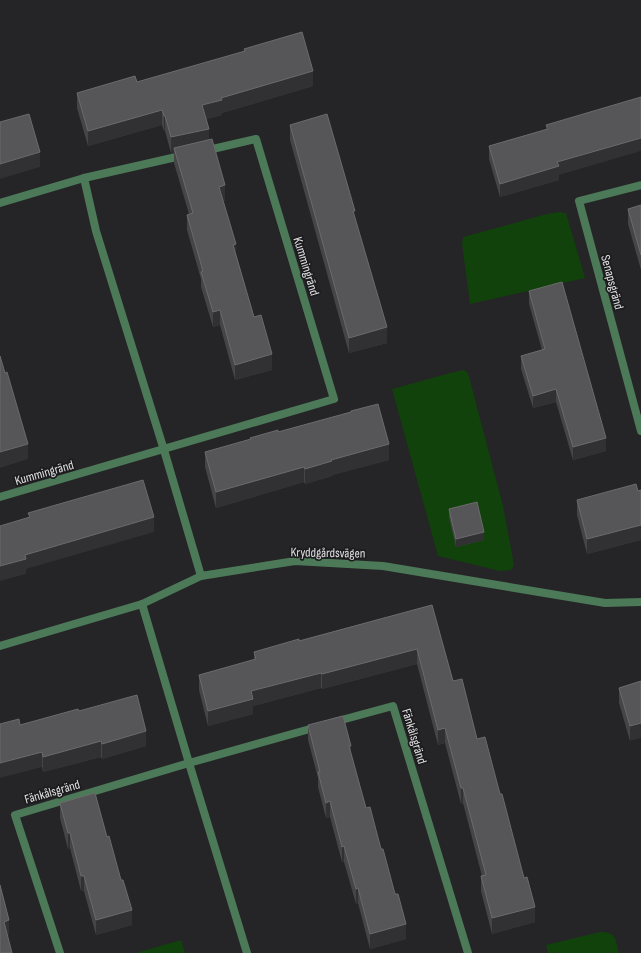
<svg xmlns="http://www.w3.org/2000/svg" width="641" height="953" font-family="'Sofia Sans Condensed',sans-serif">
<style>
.green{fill:#12420b}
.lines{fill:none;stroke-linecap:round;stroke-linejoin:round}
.minor{stroke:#4c7957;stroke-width:8}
.wall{fill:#454447}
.shaded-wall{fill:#313033}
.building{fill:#565558;stroke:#6b6b6d}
.labels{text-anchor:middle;stroke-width:3.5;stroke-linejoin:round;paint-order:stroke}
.street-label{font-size:13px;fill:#e1e1e3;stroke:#1c1b1d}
</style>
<rect width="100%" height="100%" fill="#252427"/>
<!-- green -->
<g class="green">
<polygon points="560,212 566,213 585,278 470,304 462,244 463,237 547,214"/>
<polygon points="464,370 468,373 503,506 514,565 511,570 500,571 438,556 392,389 454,372"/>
<path d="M600,932c17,0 15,7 19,21h-71l-2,-8z"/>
<polygon points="181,940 185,953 136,953"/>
</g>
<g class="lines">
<!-- minor -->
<g class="minor">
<polyline points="84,178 96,231 164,450 201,576"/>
<polyline points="641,185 579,201 641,431"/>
<polyline points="0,203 84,178 185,155"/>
<polyline points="0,497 334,399 256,139 204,151"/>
<polyline points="142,604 189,763 247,953"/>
<polyline points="0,646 142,604 201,576 295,561 383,566 605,603 641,602"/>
<polyline points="334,722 393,706 468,953"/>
<polyline points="60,953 15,815 189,763 317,727"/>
</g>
</g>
<!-- wall -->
<g class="wall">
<polygon points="244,49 313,86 222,113 222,115 206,119 209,140 225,201 223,201 236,254 254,317 272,370 235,380 220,325 213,327 201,287 201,279 187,230 187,215 189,214 174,163 174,152 171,153 165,131 164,131 162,125 88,146 77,108 77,93 137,82 244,52"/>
<polygon points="290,125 387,343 349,353 290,140"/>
<polygon points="546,125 559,175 559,180 500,197 489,159 489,146 546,129"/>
<polygon points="641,205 641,270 628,224 628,209"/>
<polygon points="529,291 606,451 573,460 556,402 533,408 521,369 521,356 542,350 529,304"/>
<polygon points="351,411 389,460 332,475 332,476 305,484 304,482 216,508 205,467 205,452 250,440 250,438 278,432 351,412"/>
<polygon points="641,490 641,540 587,554 577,515 577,500"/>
<polygon points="449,509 484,540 456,547 449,517"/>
<polygon points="432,605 453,681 477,739 500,794 535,922 492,934 481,891 481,876 482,876 463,803 461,804 445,743 438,745 417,664 322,689 321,688 253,706 253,714 208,726 199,690 199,675 254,660 254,652 299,641"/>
<polygon points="641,681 630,741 619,703 619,688"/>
<polygon points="79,711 146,746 102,759 101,757 43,772 42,767 20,725"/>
<polygon points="308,725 351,754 366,808 381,849 406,939 370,949 358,903 356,904 344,862 342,862 330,817 326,818 318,787 318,778 308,740"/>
<polygon points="60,803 132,925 96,935 84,891 81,891 70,848 68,849 60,818"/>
</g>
<!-- shaded-wall -->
<g class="shaded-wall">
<polygon points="313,71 313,86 222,113 222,115 202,120 202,105 221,98"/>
<polygon points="162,110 162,125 88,146 88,131"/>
<rect x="164" y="116" width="1" height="15"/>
<polygon points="209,129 209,144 174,148 174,152 171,153 171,137"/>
<polygon points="641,138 641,151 559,175 559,180 500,197 500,184 557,162"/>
<polygon points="40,152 40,167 0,179 0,164"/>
<polygon points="225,185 225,201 219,202 219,187"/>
<polygon points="236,244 236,260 233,245"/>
<polygon points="220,310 220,325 213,327 213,312"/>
<polygon points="387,327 387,343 349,353 349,338"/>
<polygon points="272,354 272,370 235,380 235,365"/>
<polygon points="556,389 556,402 533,408 533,396"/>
<polygon points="606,438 606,451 573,460 573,447"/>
<polygon points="28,444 28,459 0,468 0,452"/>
<polygon points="389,444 389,460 332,475 332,476 305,484 305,469 331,460"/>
<polygon points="304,467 304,482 216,508 216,492"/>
<polygon points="154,517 154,532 26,569 26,574 0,581 0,566 25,555"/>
<polygon points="641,525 641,540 587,554 587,539"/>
<polygon points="484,532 484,540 456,547 456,539"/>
<polygon points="417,649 417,664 322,689 322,674"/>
<polygon points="321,673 321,688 253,706 253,714 208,726 208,711 251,691"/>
<polygon points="641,723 641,738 630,741 630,726"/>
<polygon points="445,728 445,743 438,745 438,730"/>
<polygon points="146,731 146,746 102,759 102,744"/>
<polygon points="101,741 101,757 43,772 43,757"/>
<polygon points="349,746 351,746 351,761"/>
<polygon points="42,752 42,767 0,778 0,763"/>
<polygon points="461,788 463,788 463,803 461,804"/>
<polygon points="330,801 330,817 326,818 326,803"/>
<polygon points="68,833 70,833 70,848 68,849"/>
<polygon points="344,846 344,862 342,862 342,847"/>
<rect x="81" y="876" width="3" height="15"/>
<polygon points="358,888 358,903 356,904 356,889"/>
<polygon points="535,907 535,922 492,934 492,918"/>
<polygon points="132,910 132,925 96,935 96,920"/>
<polygon points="9,920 9,935 4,937 4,922"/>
<polygon points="406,924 406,939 370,949 370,934"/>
</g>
<!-- building -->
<g class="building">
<polygon points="302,32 313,71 221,98 222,100 202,105 209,129 171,137 165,116 164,116 162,110 88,131 77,93 135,76 137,82 245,51 244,49"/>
<polygon points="641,97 641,138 557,162 559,166 500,184 489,146 548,129 546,125"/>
<polygon points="29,114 40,152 0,164 0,122"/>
<polygon points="327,114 355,211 353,211 387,327 349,338 290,125"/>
<polygon points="212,139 225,185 219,187 236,244 233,245 254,317 261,315 272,354 235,365 220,310 213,312 201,272 203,271 187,215 193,213 174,148"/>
<polygon points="641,205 641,255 628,209"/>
<polygon points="562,282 606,438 573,447 556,389 533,396 521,356 545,349 529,291"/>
<polygon points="0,356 5,373 7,372 28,444 0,452"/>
<polygon points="378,404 389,444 331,460 332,461 305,469 304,467 216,492 205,452 251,439 250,438 278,430 278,432 351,412 351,411"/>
<polygon points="143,480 154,517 25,555 26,559 0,566 0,526 30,517 28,513"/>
<polygon points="636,484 638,491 641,490 641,525 587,539 577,500"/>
<polygon points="477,502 484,532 456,539 449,509"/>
<polygon points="432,605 453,681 462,679 477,739 485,737 500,794 502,794 524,878 527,877 535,907 492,918 481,876 486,875 463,788 461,788 445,728 438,730 417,649 322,674 321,673 251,691 253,699 208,711 199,675 256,659 254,652 299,639 299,641"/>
<polygon points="641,681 641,723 630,726 619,688"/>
<polygon points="137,695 146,731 102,744 101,741 43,757 42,752 0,763 0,724 19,719 20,725 78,709 79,711"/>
<polygon points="343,716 351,746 349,746 366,808 370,807 381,849 383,849 395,894 398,894 406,924 370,934 358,888 356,889 344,846 342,847 330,801 326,803 318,772 320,772 308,725"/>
<polygon points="95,793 107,837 109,836 121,880 123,880 132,910 96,920 84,876 81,876 70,833 68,833 60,803"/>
<polygon points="0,885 9,920 4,922 12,953 0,953"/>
</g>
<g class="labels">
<!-- street labels -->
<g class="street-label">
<text transform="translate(307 266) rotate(73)" y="5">Kummingränd</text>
<text transform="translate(613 282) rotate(75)" y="5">Senapsgränd</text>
<text transform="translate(44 472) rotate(-16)" y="5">Kummingränd</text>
<text transform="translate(328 552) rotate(1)" y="5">Kryddgårdsvägen</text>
<text transform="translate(415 736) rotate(73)" y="5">Fänkålsgränd</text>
<text transform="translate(52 791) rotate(-16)" y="5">Fänkålsgränd</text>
</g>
</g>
</svg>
